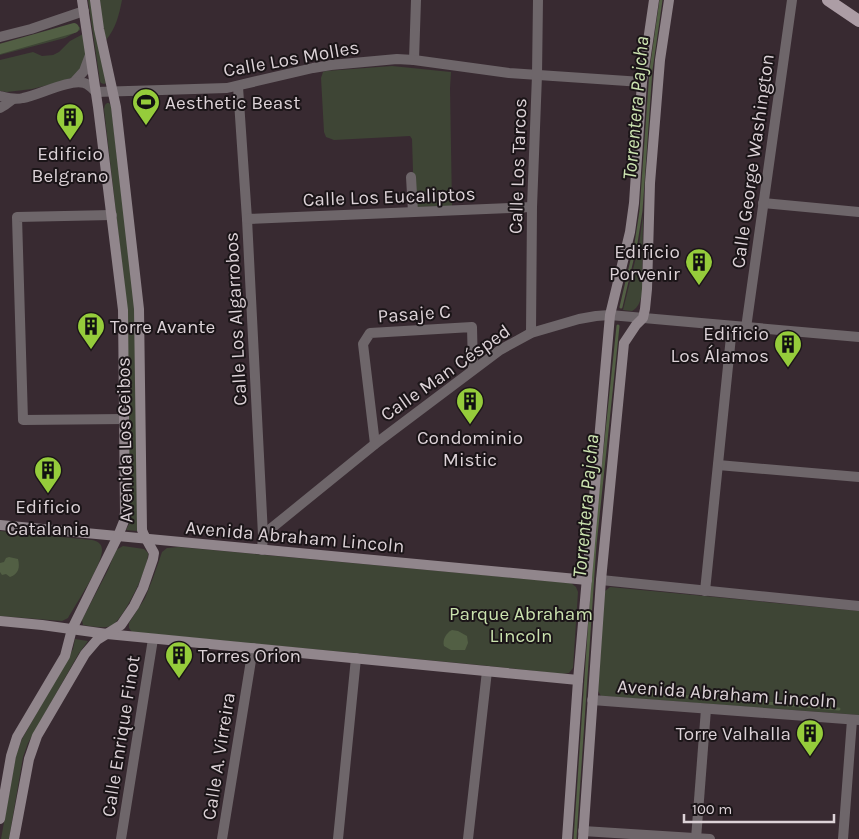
<svg xmlns="http://www.w3.org/2000/svg" width="859" height="839" font-family="Karla,sans-serif">
<style>
.green{fill:#3e4535}
.water{fill:#525f44}
.lines{fill:none;stroke-linecap:round;stroke-linejoin:round}
.stream{stroke:#525f44;stroke-width:3}
.canal{stroke:#525f44;stroke-width:10}
.street{stroke:#6e666a;stroke-width:10}
.secondary{stroke:#91868c;stroke-width:10}
.primary{stroke:#ac9da5;stroke-width:12}
.labels{text-anchor:middle;stroke-width:4;stroke-linejoin:round;paint-order:stroke}
.street-label{font-size:19px;fill:#dcd2d7;stroke:#1b1518}
.poi-label{font-size:19px;fill:#dcd2d7;stroke:#1b1518;text-anchor:start}
.park-label{font-size:19px;fill:#cae2ae;stroke:#1b1518}
.water-label{font-size:20px;font-style:italic;fill:#cde5b1;stroke:#1b1518}
</style>
<rect width="100%" height="100%" fill="#382a31"/>
<!-- green -->
<g class="green">
<polygon points="88,0 91,0 106,83 104,84 101,83 100,81"/>
<path d="M100,0h22c-3,15 -6,28 -16,40l-4,-18z"/>
<polygon points="80,27 80,30 65,38 0,55 0,51"/>
<polygon points="83,34 86,52 84,63 74,77 52,84 32,89 7,92 0,91 0,60 33,52 42,56 53,55 59,52 70,41"/>
<polygon points="392,66 451,72 450,88 452,206 418,207 416,207 414,203 412,139 410,136 334,140 326,137 324,132 321,78 323,72 326,71"/>
<polygon points="107,103 109,103 111,106 135,307 137,531 126,530 129,524 129,516 127,308 104,109 105,105"/>
<path d="M643,215l-1,79c-2,7 -3,13 -10,17l-9,-1 16,-65z"/>
<path d="M0,531l92,9c6,1 10,4 10,10 0,15 -26,54 -34,68l-6,3 -62,-5z"/>
<path d="M123,546l21,3 4,4c1,14 -25,68 -37,73 -8,3 -20,0 -28,-1l-1,-5 26,-50 8,-20z"/>
<polygon points="179,547 571,583 576,587 578,592 573,668 569,673 562,674 489,666 132,632 129,628 129,623 145,598 153,578 162,552 167,548"/>
<polygon points="610,587 859,611 859,715 601,696 598,691 604,592"/>
<polygon points="75,639 88,641 79,653 28,743 23,757 9,839 1,839 16,755 22,739 73,649"/>
</g>
<!-- water -->
<g class="water">
<path d="M9,557l9,2c2,8 1,15 -8,18l-4,-3 -4,1 -2,-3v-9l4,-1 2,-4z"/>
<path d="M452,630l6,1 9,5 1,7 -3,7h-14l-7,-4c-2,-6 2,-13 8,-16z"/>
</g>
<g class="lines">
<!-- stream -->
<g class="stream">
<polyline points="621,307 636,243 641,211 651,70 661,0"/>
<polyline points="653,695 692,697"/>
<polyline points="698,698 711,699"/>
<polyline points="717,699 839,709"/>
<polyline points="575,839 595,545 618,326"/>
</g>
<!-- canal -->
<polyline class="canal" points="0,49 74,28"/>
<!-- street -->
<g class="street">
<polyline points="0,37 31,29 84,11"/>
<polyline points="414,60 416,0"/>
<polyline points="74,82 84,71 90,55"/>
<polyline points="238,87 247,219 263,535 262,550"/>
<path d="M0,96c8,2 15,4 23,2 16,-3 46,-19 61,-15 5,1 8,5 12,9l131,-4 86,-20 18,-3 66,-6 17,1 95,13 133,9"/>
<polyline points="0,108 5,105 13,99"/>
<polyline points="411,177 413,212"/>
<polyline points="763,203 859,212"/>
<polyline points="112,215 17,217 23,420 124,419"/>
<polyline points="247,219 532,207"/>
<polyline points="746,328 792,0"/>
<polyline points="531,333 532,207 537,75 538,0"/>
<polyline points="375,444 363,344 370,333 472,327 473,369"/>
<polyline points="718,465 859,477"/>
<polyline points="263,535 375,444 500,350 531,333 579,319 596,316 610,315 859,337"/>
<polyline points="601,580 859,606"/>
<polyline points="705,591 732,327"/>
<polyline points="592,700 859,720"/>
<polyline points="583,831 710,839"/>
<polyline points="121,839 153,639"/>
<polyline points="222,839 253,648"/>
<polyline points="338,839 356,658"/>
<polyline points="468,839 487,671"/>
<polyline points="696,839 706,709"/>
<polyline points="843,839 852,720"/>
</g>
<!-- secondary -->
<g class="secondary">
<polyline points="0,525 587,580"/>
<polyline points="0,621 42,625 107,634 578,680"/>
<polyline points="0,819 11,756 17,737 65,656 72,629 118,536 124,521 125,512 123,310 98,107 82,0"/>
<polyline points="14,839 29,759 37,736 85,654 97,640 121,625 134,606 143,588 153,559 154,553 144,535 142,530 139,309 116,107 99,29 95,0"/>
<polyline points="567,839 578,680 610,315 630,232 634,203 642,82 654,0"/>
<polyline points="583,839 601,580 624,343 636,325 643,318 645,309 647,289 650,183 660,60 669,0"/>
</g>
<!-- primary -->
<polyline class="primary" points="828,0 859,21"/>
</g>
<!-- icons -->
<defs>
<g id="stadium-pin" transform="scale(1.4375)"><path d="M0 17L-7.5 6A9.5 9.5 0 1 1 7.5 6Z" fill="#95cc3b" stroke="#1b1518"/><path d="M0-5a6.5 5 0 1 0 0 10a6.5 5 0 1 0 0-10ZM-3.5-1.8h7v3.6h-7Z" fill="#111"/></g>
<g id="building-pin" transform="scale(1.4375)"><path d="M0 17L-7.5 6A9.5 9.5 0 1 1 7.5 6Z" fill="#95cc3b" stroke="#1b1518"/><path d="M-4-6H4V6H1V3H-1V6H-4ZM-2.5-4.3h1.7v1.8h-1.7ZM.8-4.3h1.7v1.8H.8ZM-2.5-1h1.7V.8h-1.7ZM.8-1h1.7V.8H.8Z" fill="#111"/></g>
</defs>
<g fill-rule="evenodd">
<use href="#stadium-pin" x="146" y="102"/>
<use href="#building-pin" x="70" y="117"/>
<use href="#building-pin" x="699" y="262"/>
<use href="#building-pin" x="91" y="326"/>
<use href="#building-pin" x="788" y="344"/>
<use href="#building-pin" x="470" y="401"/>
<use href="#building-pin" x="48" y="470"/>
<use href="#building-pin" x="179" y="655"/>
<use href="#building-pin" x="810" y="733"/>
</g>
<g class="labels">
<!-- street labels -->
<g class="street-label">
<text transform="translate(291 58) rotate(-10)" y="7">Calle Los Molles</text>
<text transform="translate(752 161) rotate(-82)" y="7">Calle George Washington</text>
<text transform="translate(517 166) rotate(-88)" y="7">Calle Los Tarcos</text>
<text transform="translate(389 196) rotate(-2)" y="7">Calle Los Eucaliptos</text>
<text transform="translate(414 313) rotate(-4)" y="7">Pasaje C</text>
<text transform="translate(235 319) rotate(-93)" y="7">Calle Los Algarrobos</text>
<text transform="translate(445 372) rotate(-35)" y="7">Calle Man Césped</text>
<text transform="translate(124 440) rotate(-91)" y="7">Avenida Los Ceibos</text>
<text transform="translate(295 536) rotate(5)" y="7">Avenida Abraham Lincoln</text>
<text transform="translate(727 693) rotate(4)" y="7">Avenida Abraham Lincoln</text>
<text transform="translate(120 736) rotate(-81)" y="7">Calle Enrique Finot</text>
<text transform="translate(218 756) rotate(-81)" y="7">Calle A. Virreira</text>
</g>
<!-- poi labels -->
<g class="poi-label">
<text x="165" y="109">Aesthetic Beast</text>
<text x="70" y="160" text-anchor="middle">Edificio<tspan x="70" dy="22">Belgrano</tspan></text>
<text x="680" y="258" text-anchor="end">Edificio<tspan x="680" dy="22">Porvenir</tspan></text>
<text x="110" y="333">Torre Avante</text>
<text x="769" y="340" text-anchor="end">Edificio<tspan x="769" dy="22">Los Álamos</tspan></text>
<text x="470" y="444" text-anchor="middle">Condominio<tspan x="470" dy="22">Mistic</tspan></text>
<text x="48" y="513" text-anchor="middle">Edificio<tspan x="48" dy="22">Catalania</tspan></text>
<text x="198" y="662">Torres Orion</text>
<text x="791" y="740" text-anchor="end">Torre Valhalla</text>
</g>
<!-- park labels -->
<g class="park-label">
<text x="521" y="620">Parque Abraham<tspan x="521" dy="22">Lincoln</tspan></text>
</g>
<!-- water labels -->
<g class="water-label">
<text transform="translate(635 108) rotate(-85)" y="7">Torrentera Pajcha</text>
<text transform="translate(585 506) rotate(-85)" y="7">Torrentera Pajcha</text>
</g>
</g>
<!-- scale -->
<path d="M684 814v8h150v-8" fill="none" stroke="#dcd2d7" stroke-width="2.5"/>
<text x="692" y="814" font-size="15" fill="#dcd2d7" stroke="#1b1518" stroke-width="4" paint-order="stroke">100 m</text>
</svg>
